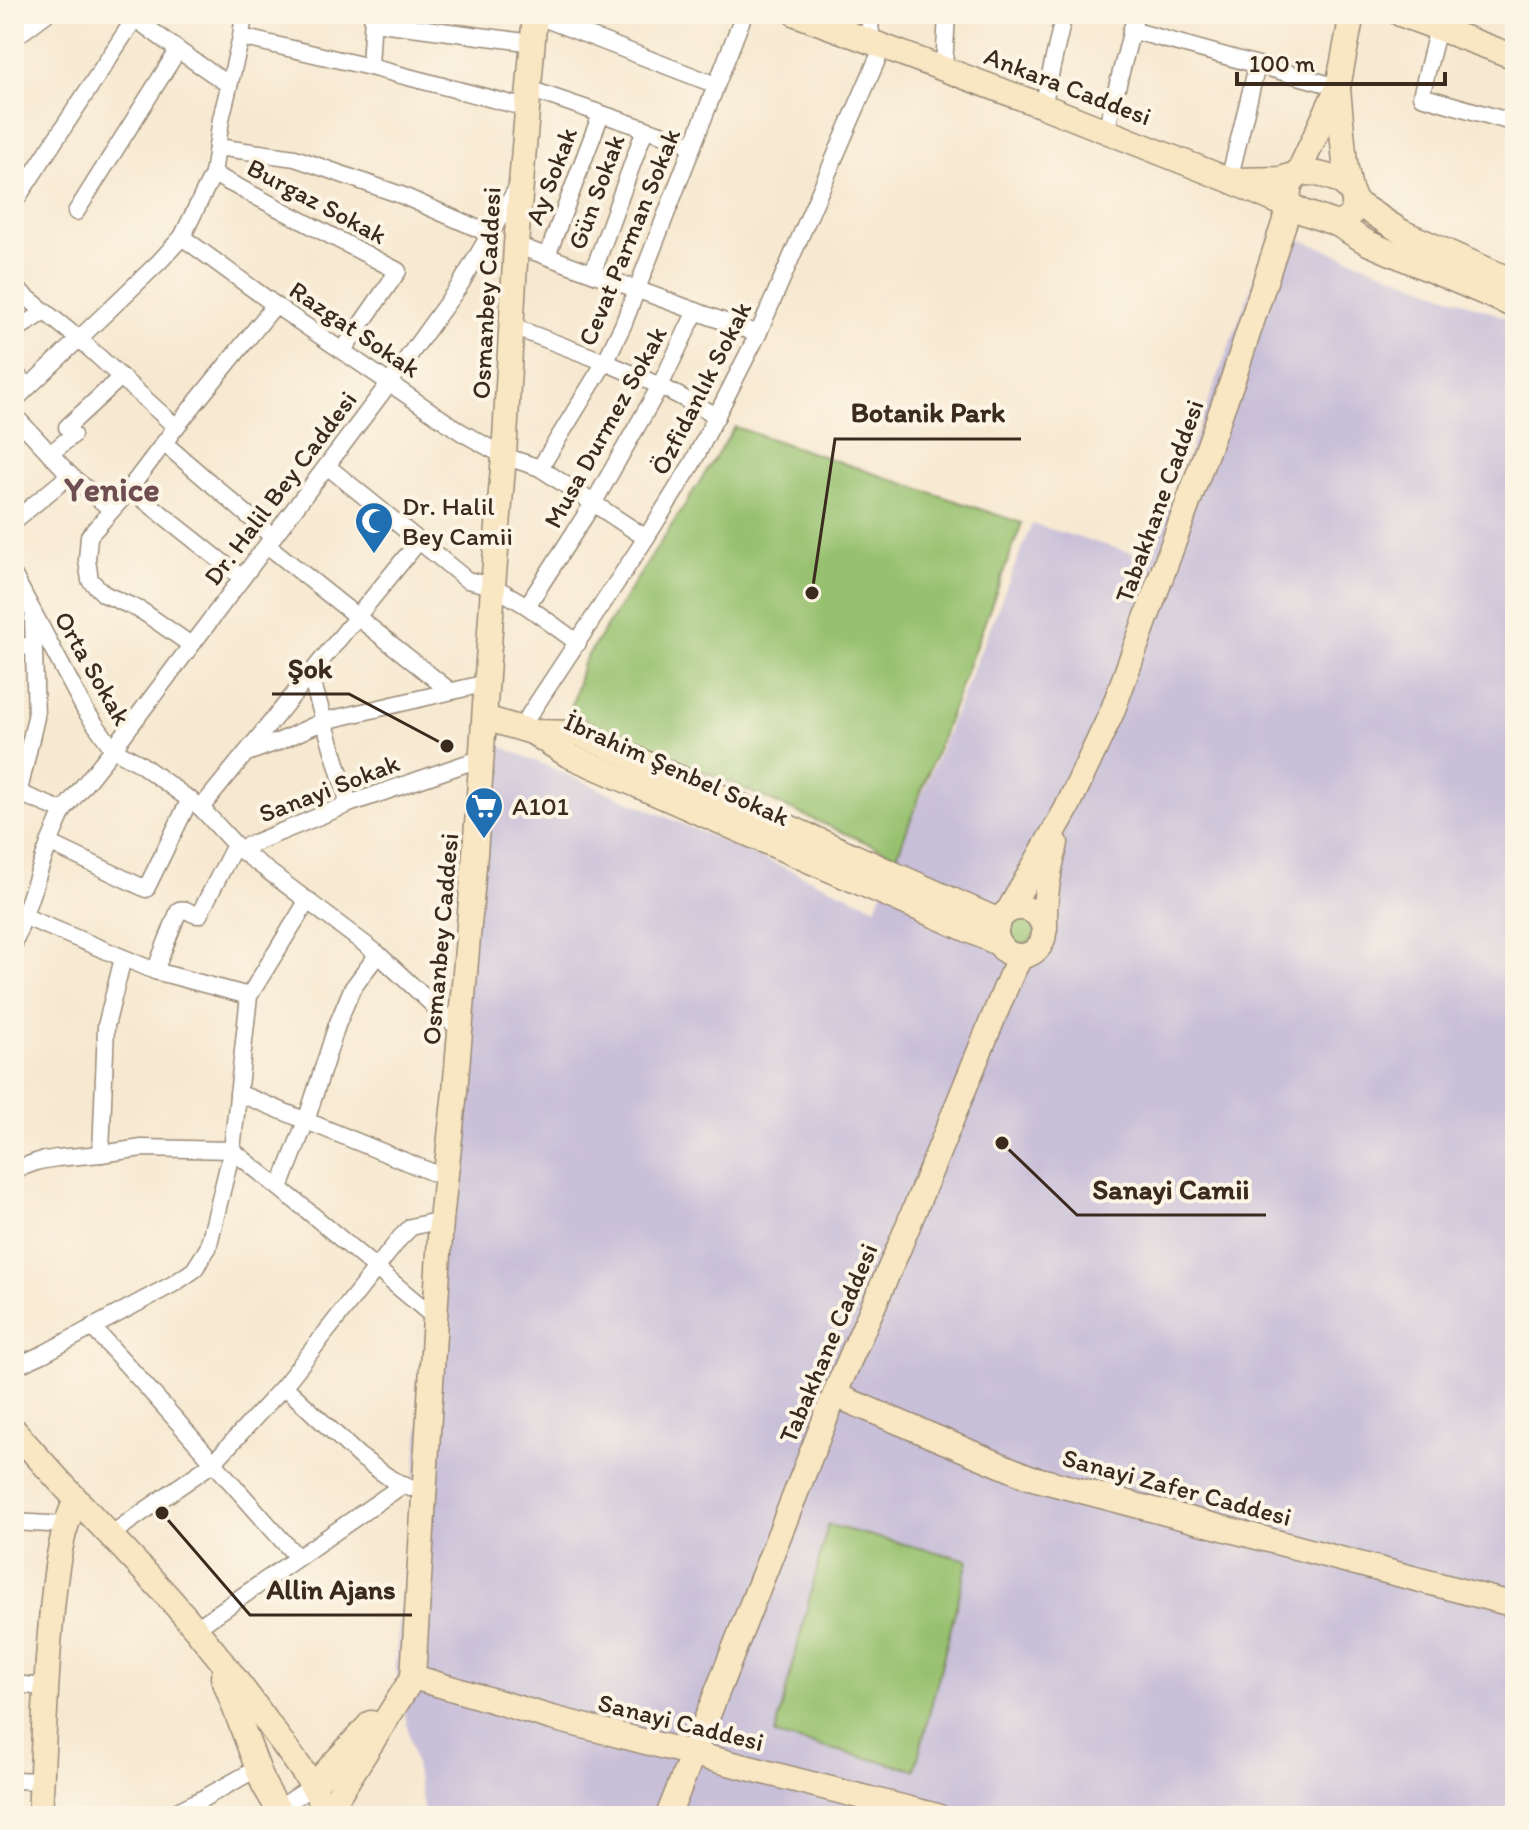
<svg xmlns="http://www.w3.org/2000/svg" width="1529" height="1830" font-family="Itim,sans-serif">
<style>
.industrial{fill:#c8bfd8}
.green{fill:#97c16e;stroke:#697646;stroke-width:2}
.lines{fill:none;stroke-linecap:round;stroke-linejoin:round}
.street-casing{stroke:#998a78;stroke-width:19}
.secondary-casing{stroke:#998a78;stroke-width:27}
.street{stroke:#fff;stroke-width:16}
.secondary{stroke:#f9e7c3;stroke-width:24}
.labels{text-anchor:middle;stroke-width:8;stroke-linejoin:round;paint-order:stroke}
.street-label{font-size:26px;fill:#3b2a1e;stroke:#fcf5e5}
.poi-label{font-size:26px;fill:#3b2a1e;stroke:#fcf5e5;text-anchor:start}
.district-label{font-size:34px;font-weight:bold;fill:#6f4e52;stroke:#fcf5e5}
.leader{fill:none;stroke:#3b2a1e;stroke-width:3}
.callout-dot{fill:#3b2a1e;stroke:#fcf5e5;stroke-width:3}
.callout-label{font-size:28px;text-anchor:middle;font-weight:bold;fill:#3b2a1e;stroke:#fcf5e5;stroke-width:8;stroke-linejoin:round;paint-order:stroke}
</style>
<rect width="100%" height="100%" fill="#fcf5e5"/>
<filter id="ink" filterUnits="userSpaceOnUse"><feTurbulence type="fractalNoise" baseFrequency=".0125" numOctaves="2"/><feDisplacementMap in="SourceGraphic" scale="16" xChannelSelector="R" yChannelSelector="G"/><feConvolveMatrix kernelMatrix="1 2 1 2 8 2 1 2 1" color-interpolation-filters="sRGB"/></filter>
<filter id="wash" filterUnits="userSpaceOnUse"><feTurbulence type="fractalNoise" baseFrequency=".006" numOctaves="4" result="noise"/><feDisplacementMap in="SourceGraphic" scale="32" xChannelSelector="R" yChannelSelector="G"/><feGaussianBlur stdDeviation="1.8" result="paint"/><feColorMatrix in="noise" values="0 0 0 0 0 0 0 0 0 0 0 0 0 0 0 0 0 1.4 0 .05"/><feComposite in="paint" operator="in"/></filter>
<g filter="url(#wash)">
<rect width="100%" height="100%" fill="#f7e9d1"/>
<!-- industrial -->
<polygon class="industrial" points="1273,229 1515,321 1515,1816 425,1816 395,1664 491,742 876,907 1032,524 1150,558"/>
<!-- green -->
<g class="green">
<polygon points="735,427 1022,523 897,856 570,713 583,663"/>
<circle cx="1022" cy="931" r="13"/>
<polygon points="828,1525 968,1560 915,1770 775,1735"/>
</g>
</g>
<g filter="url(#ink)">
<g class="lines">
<!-- street casing -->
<g class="street-casing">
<g id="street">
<polyline points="129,14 178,50 229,85"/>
<polyline points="869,14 872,42"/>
<polyline points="1459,14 1438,28 1421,96 1515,123"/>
<polyline points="535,15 716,85"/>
<polyline points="373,22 533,43"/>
<polyline points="1131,30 1338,87"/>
<polyline points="241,37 370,67 527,108"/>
<polyline points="14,38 46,14"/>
<polyline points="370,67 373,14"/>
<polyline points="944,67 947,14"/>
<polyline points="529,89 693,145"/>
<polyline points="1043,106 1064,14"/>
<polyline points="1106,130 1136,14"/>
<polyline points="217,147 295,158 401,195 490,234"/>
<polyline points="213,174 398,271 343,350"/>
<polyline points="1229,180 1257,66"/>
<polyline points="14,203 135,18"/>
<polyline points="76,212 178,50"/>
<polyline points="182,237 275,305 461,432 504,456 540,468 646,538"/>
<polyline points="516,245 758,334"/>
<polyline points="547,256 601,114"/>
<polyline points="593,272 645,129"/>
<polyline points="14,287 79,339 176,427"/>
<polyline points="511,326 605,362 660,386 717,416"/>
<polyline points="14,331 45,312"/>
<polyline points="14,372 28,387"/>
<polyline points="14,401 159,262 182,237 213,174 221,119 241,37 244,14"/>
<polyline points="14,415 70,475 112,510"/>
<polyline points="164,443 273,537"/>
<polyline points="50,454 73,435 67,427 121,377"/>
<polyline points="327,466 467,580 493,586 527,606 578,643"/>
<polyline points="540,468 605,362 623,325 744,14"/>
<polyline points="129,488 242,578"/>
<polyline points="14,521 70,475"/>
<polyline points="267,545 450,691"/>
<polyline points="14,576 85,710 113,749 139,763 201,808 239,849 378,954 460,1030"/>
<polyline points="527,606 594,502 660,386 696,311"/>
<polyline points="191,645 142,611 104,594 90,580 87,560 89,536 120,501 176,427 275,305"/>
<polyline points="14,648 34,645"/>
<polyline points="310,674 349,804"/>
<polyline points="520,729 646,538 692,464 758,334 883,46"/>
<polyline points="247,753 280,741 324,721 487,683"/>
<polyline points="14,791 63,811"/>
<polyline points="19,791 36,717 33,618"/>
<polyline points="201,808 418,542"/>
<polyline points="49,843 146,889 190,799"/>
<polyline points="239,849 349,804 482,758"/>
<polyline points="23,916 155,971 249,996"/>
<polyline points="14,944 49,843 63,811 113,749 390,382 460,285 517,188"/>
<path d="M155,971l24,-61c8,-3 13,6 20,5l36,-70"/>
<polyline points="238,1093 446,1178"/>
<polyline points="232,1150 303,1207 435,1318"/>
<polyline points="101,1154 106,1026 123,958"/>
<polyline points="14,1170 39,1161 57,1158 101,1154 142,1148 232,1150"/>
<polyline points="280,1188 306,1121 337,1025 352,989 378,954"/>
<path d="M92,1327c70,75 136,153 205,230"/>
<polyline points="14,1367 43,1354 175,1283 194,1270 208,1248 232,1150 249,996 308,900"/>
<polyline points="284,1386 359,1456 391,1479 410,1488"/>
<polyline points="14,1522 67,1525"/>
<polyline points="110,1535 213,1463 283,1387 400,1238 411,1227 441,1220"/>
<polyline points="195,1629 404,1484"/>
<polyline points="14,1684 45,1687"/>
<polyline points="14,1780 42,1781"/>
<polyline points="278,1809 313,1786"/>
<polyline points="167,1816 204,1798 258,1768"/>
</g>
</g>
<!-- secondary casing -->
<g class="secondary-casing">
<g id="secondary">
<polyline points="796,14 1043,106 1229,180 1276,201 1290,205 1233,379 1112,712 1066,810 1009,910"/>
<polyline points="1400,14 1515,57"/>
<polyline points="1338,89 1345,163 1350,189"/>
<path d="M1298,173c20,-1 59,6 56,33 -1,11 -8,14 -17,18l-34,-12 -13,-7c-3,-14 -1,-21 8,-32z"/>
<polyline points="1236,180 1281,179 1298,173 1338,87 1352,14"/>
<polyline points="1355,202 1402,232 1515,282"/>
<polyline points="1337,224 1368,243 1515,306"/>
<polyline points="485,718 532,732 568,755 1000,944"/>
<polyline points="533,732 578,733 999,921"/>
<circle cx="1020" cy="932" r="24"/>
<path d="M1045,929c-1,-30 3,-57 11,-86"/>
<polyline points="835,1395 1029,1477 1515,1605"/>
<path d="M14,1430c50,59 105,113 157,170 36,41 70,85 101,129 20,28 43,55 56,87"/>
<polyline points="223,1677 264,1785 282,1816"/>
<polyline points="413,1677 552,1718 937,1816"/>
<polyline points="313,1786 371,1723"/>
<polyline points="327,1813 413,1677 441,1220 455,1091 475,854 493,586 504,456 516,245 535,14"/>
<path d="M40,1816c3,-62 5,-123 10,-184 4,-44 7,-92 26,-132"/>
<polyline points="668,1816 839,1384 898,1250 1010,977 1021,956"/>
</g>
</g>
<!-- street -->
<use href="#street" class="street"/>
<!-- secondary -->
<use href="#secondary" class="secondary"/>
</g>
</g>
<!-- icons -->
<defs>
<g id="mosque-pin" transform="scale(2)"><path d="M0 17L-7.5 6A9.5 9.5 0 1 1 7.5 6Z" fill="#1f6fb2" stroke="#fcf5e5"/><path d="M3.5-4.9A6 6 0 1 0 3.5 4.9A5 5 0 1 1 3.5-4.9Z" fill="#fff"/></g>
<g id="supermarket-pin" transform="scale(2)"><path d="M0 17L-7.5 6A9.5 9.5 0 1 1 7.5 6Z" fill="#1f6fb2" stroke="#fcf5e5"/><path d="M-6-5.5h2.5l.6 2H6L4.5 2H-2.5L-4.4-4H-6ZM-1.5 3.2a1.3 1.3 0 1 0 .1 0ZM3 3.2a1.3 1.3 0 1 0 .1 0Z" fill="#fff"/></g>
</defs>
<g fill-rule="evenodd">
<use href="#mosque-pin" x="374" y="521"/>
<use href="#supermarket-pin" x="484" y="806"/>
</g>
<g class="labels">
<!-- street labels -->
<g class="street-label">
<text transform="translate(1068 86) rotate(21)" y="9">Ankara Caddesi</text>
<text transform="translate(551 176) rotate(-69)" y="9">Ay Sokak</text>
<text transform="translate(596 192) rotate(-70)" y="9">Gün Sokak</text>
<text transform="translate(317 201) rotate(28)" y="9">Burgaz Sokak</text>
<text transform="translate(629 237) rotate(-68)" y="9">Cevat Parman Sokak</text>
<text transform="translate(486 293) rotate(-87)" y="9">Osmanbey Caddesi</text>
<text transform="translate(355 329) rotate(34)" y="9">Razgat Sokak</text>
<text transform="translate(701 388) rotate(-63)" y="9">Özfidanlık Sokak</text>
<text transform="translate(605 427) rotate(-61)" y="9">Musa Durmez Sokak</text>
<text transform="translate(280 488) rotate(-53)" y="9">Dr. Halil Bey Caddesi</text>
<text transform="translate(1159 501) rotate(-70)" y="9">Tabakhane Caddesi</text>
<text transform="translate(93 668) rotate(60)" y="9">Orta Sokak</text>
<text transform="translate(677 769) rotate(24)" y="9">İbrahim Şenbel Sokak</text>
<text transform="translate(329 788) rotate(-21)" y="9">Sanayi Sokak</text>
<text transform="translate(440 939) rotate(-85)" y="9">Osmanbey Caddesi</text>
<text transform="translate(828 1343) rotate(-67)" y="9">Tabakhane Caddesi</text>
<text transform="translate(1177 1487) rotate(15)" y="9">Sanayi Zafer Caddesi</text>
<text transform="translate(681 1722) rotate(14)" y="9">Sanayi Caddesi</text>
</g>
<!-- poi labels -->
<g class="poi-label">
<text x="402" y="515">Dr. Halil<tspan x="402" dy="30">Bey Camii</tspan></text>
<text x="512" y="815">A101</text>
</g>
<!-- district labels -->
<g class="district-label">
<text x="112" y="501">Yenice</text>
</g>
</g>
<!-- callouts -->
<path class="leader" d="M812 593L835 439H1021M447 746L349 694H272M1002 1143L1077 1215H1266M162 1513L250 1615H412"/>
<g class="callout-dot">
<circle cx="812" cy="593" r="8"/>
<circle cx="447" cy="746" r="8"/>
<circle cx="1002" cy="1143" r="8"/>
<circle cx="162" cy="1513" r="8"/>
</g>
<g class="callout-label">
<text x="928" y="422">Botanik Park</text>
<text x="310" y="678">Şok</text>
<text x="1171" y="1199">Sanayi Camii</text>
<text x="331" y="1599">Allin Ajans</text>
</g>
<!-- margin -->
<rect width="1529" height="1830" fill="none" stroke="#fcf5e5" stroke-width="48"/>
<!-- scale -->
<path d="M1237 72v12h208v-12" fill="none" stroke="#3b2a1e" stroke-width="4"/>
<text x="1249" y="72" font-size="24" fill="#3b2a1e" stroke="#fcf5e5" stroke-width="6" paint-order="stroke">100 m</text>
</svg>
